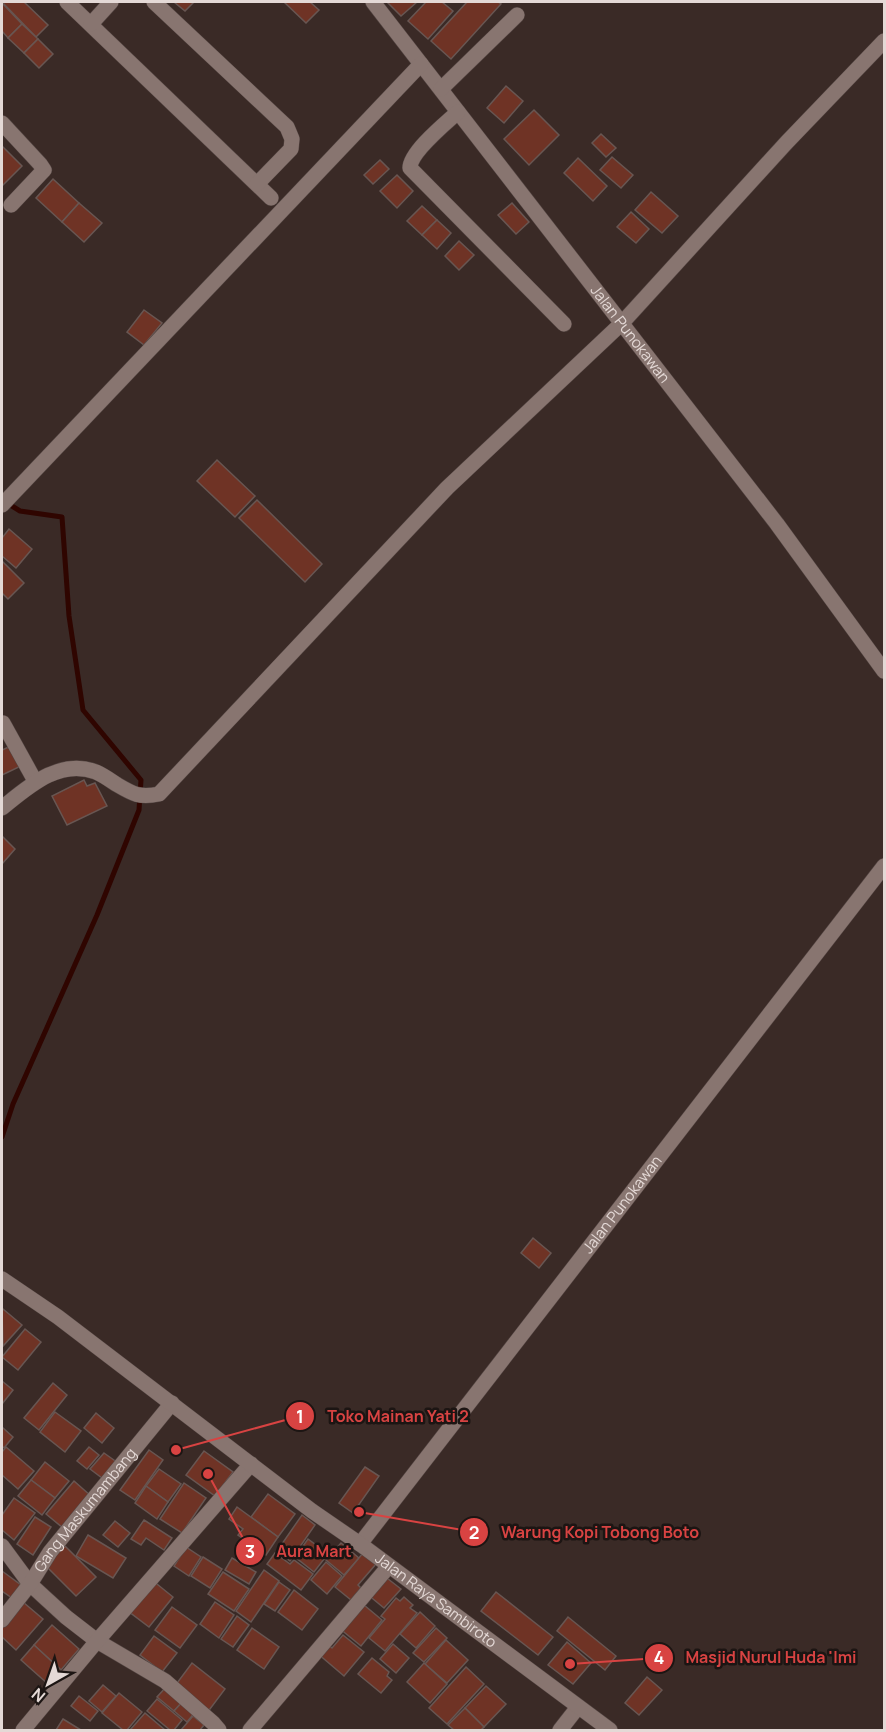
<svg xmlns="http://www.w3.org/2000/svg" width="886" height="1732" font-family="Manrope,sans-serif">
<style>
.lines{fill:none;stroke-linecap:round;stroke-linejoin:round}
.stream{stroke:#2f0500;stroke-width:5}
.building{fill:#6f3325;stroke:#685652;stroke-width:1.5}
.minor-casing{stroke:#544643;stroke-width:16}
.tertiary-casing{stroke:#544643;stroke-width:16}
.minor{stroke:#887570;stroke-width:15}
.tertiary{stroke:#887570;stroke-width:15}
.labels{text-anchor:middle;stroke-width:5;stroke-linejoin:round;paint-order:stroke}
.street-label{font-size:15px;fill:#e4d9d6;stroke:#1c1513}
.leader{fill:none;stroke:#d84342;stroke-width:2}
.callout-dot{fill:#d84342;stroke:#1c1513;stroke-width:2}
.mark-label{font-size:18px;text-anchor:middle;font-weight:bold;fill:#fff}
.callout-label{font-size:16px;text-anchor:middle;font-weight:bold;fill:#d84342;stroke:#1c1513;stroke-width:5;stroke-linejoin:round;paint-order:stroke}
</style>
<rect width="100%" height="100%" fill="#3a2a26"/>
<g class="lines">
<!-- stream -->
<polyline class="stream" points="2,1137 13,1104 97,915 139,810 141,780 83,710 69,616 62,517 20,511 7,503"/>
</g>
<!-- building -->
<g class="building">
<polygon points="2,2 24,2 48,25 36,37"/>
<polygon points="174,2 194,2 185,11"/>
<polygon points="284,2 310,2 319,10 306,23"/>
<polygon points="387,2 417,2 401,16"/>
<polygon points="426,2 442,2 453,11 428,39 408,21"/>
<polygon points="467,2 498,2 501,4 451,59 431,41"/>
<polygon points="2,3 22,24 8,38 2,31"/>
<polygon points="22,24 38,39 24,53 8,38"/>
<polygon points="38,39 53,54 39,68 24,53"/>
<polygon points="506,86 523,101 504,123 487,108"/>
<polygon points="534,110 559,135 529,165 504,139"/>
<polygon points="601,134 616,148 606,157 592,143"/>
<polygon points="2,146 22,166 2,186"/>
<polygon points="612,157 633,175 621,188 600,170"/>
<polygon points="578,158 607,186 593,201 564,173"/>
<polygon points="380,160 389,169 373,184 364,175"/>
<polygon points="397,175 413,191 397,208 380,191"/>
<polygon points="53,179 79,203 62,222 36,198"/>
<polygon points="651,192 678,216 662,233 635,210"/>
<polygon points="79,203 102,223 84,242 62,222"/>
<polygon points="512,203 529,222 516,234 498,215"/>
<polygon points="422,206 437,220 422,235 407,221"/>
<polygon points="631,212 649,229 636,243 617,227"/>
<polygon points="437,220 451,233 437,249 422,235"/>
<polygon points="459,241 474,255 459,270 445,256"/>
<polygon points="144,310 162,323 144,345 127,332"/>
<polygon points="217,460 255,496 235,517 197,481"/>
<polygon points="257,500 322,564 305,582 239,518"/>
<polygon points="9,529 32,549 16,568 2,556 2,538"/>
<polygon points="2,561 24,583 8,599 2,593"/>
<polygon points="11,746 21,766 2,775 2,750"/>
<polygon points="84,780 87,786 95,783 107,806 67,825 52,796"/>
<polygon points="2,836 15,849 2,864"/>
<polygon points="533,1238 551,1253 539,1268 521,1253"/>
<polygon points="3,1309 22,1325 3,1346 2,1311"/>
<polygon points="25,1329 41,1342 18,1370 2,1357"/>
<polygon points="2,1381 13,1390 2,1404"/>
<polygon points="53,1383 67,1395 39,1430 24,1418"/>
<polygon points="55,1412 81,1431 65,1452 40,1432"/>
<polygon points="96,1413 114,1428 102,1443 84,1428"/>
<polygon points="2,1427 13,1437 4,1448 2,1446"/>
<polygon points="6,1447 34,1471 18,1489 2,1475 2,1452"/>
<polygon points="89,1447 99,1455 87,1469 77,1461"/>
<polygon points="149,1450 163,1460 135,1500 120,1490"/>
<polygon points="204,1451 233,1472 215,1496 186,1475"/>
<polygon points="104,1453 121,1465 106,1481 90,1469"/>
<polygon points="45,1462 69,1481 55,1498 31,1480"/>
<polygon points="365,1467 379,1476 353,1513 339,1503"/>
<polygon points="159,1469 181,1484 168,1502 146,1486"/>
<polygon points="31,1480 55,1498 42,1515 18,1496"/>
<polygon points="74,1481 91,1496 63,1528 46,1514"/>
<polygon points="184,1483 206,1498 182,1533 160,1519"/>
<polygon points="146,1486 168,1502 157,1519 135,1503"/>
<polygon points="268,1494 295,1514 278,1537 251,1517"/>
<polygon points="14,1498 35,1513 14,1540 2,1530 2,1515"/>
<polygon points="237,1507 278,1537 266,1555 238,1535 243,1529 229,1519"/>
<polygon points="302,1515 315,1525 290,1561 277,1551"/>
<polygon points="35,1517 51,1527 33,1555 17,1544"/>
<polygon points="144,1520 172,1538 164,1550 146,1538 141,1545 131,1539"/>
<polygon points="115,1521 130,1533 118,1547 103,1535"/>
<polygon points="88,1535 126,1558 113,1578 76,1556"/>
<polygon points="308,1539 328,1554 314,1572 295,1557"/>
<polygon points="341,1543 359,1558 344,1575 326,1560"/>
<polygon points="65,1546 96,1577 76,1596 45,1565"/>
<polygon points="186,1547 201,1557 189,1576 174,1566"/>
<polygon points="275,1553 290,1564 294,1560 313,1574 301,1590 267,1564"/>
<polygon points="363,1553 376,1564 358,1585 361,1588 351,1600 335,1587"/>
<polygon points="203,1557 222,1569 210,1588 191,1576"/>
<polygon points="232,1558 256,1572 249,1584 225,1570"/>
<polygon points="326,1562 342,1576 327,1594 311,1580"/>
<polygon points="264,1570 279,1581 251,1622 236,1611"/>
<polygon points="2,1571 21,1585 12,1598 2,1591"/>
<polygon points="223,1572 249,1589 234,1611 208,1594"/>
<polygon points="383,1575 401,1589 384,1608 367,1594"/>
<polygon points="152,1580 173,1597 149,1627 128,1611"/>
<polygon points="279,1582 290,1590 275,1611 264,1604"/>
<polygon points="294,1590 318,1609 302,1630 278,1612"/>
<polygon points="496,1592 553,1637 538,1655 481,1611"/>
<polygon points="404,1597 413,1605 410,1608 417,1613 385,1651 369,1638 385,1619 381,1616 396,1598 400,1601"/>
<polygon points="23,1602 43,1619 16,1650 2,1637 2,1628"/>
<polygon points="215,1602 234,1615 219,1638 200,1624"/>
<polygon points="364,1605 382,1620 361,1646 339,1628"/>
<polygon points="172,1607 197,1625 180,1648 155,1630"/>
<polygon points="420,1612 435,1626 416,1648 400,1634"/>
<polygon points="237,1616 249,1625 233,1647 221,1639"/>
<polygon points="568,1617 616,1656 605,1670 557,1631"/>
<polygon points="52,1625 79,1649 61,1670 34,1645"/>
<polygon points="252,1628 279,1647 264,1669 237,1650"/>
<polygon points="436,1628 447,1638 424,1662 413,1653"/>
<polygon points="343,1635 364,1652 344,1676 317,1653 326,1643 332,1648"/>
<polygon points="154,1636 177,1653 162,1672 140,1655"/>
<polygon points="446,1640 468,1660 447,1683 425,1664"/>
<polygon points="567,1642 591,1663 573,1684 548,1665"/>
<polygon points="393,1644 409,1658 396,1673 380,1659"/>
<polygon points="34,1645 61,1670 48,1684 21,1660"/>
<polygon points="372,1658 389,1672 387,1676 392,1680 381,1693 358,1674"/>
<polygon points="192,1663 225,1689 207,1713 174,1687"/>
<polygon points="424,1663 447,1684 430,1703 407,1682"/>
<polygon points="466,1667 484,1684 447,1724 429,1708"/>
<polygon points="647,1677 662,1690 639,1715 625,1703"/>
<polygon points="103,1685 116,1696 102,1712 89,1701"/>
<polygon points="167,1686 184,1700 174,1711 157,1697"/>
<polygon points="486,1686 506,1704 484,1727 465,1708"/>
<polygon points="119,1693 142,1712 127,1730 123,1730 102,1713"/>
<polygon points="79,1696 98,1711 90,1721 71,1706"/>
<polygon points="157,1699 182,1720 174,1730 170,1730 147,1711"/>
<polygon points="184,1700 196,1711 187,1722 174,1711"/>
<polygon points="465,1708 484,1727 481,1730 454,1730 448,1725"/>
<polygon points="145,1713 165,1730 130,1730"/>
<polygon points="193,1716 204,1725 200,1730 181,1730"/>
<polygon points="63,1719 81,1730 56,1730"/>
</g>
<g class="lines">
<!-- minor casing -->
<g class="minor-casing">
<g id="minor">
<polyline points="67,2 271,198"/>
<polyline points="154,2 287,127 292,139 291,149 257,184"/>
<path id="s1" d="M373,2l404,522 107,147"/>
<polyline points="91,24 111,2"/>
<polyline points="441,89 517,15"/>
<path d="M458,112c-12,11 -48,40 -48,56l154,156"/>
<polyline points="2,123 40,164 44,170 11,205"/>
<polyline points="2,505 421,64"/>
<polyline points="3,723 35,781"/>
<path d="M2,808c26,-21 57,-50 94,-36 7,3 14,8 20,12 17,10 23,14 43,10l288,-306 175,-165 165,-181 97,-101"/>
<path id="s2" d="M360,1544l524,-678"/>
<polyline points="2,1546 30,1584 66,1617 97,1641 165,1681 213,1723 219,1730"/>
<path id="s3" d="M2,1620l28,-36 20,-32 122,-149"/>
<polyline points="23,1730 97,1641 251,1464"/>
<polyline points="250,1730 389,1566"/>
<polyline points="560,1730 578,1707"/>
</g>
</g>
<!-- tertiary casing -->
<g class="tertiary-casing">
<g id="tertiary">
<path id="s4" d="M2,1279l56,38 254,194 48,33 250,186"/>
</g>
</g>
<!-- minor -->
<use href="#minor" class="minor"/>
<!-- tertiary -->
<use href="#tertiary" class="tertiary"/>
</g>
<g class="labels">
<!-- street labels -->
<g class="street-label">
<text dy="5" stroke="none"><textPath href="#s1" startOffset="420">Jalan Punokawan</textPath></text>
<text dy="5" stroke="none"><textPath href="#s2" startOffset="429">Jalan Punokawan</textPath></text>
<text dy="5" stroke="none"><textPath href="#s3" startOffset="138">Gang Maskumambang</textPath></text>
<text dy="5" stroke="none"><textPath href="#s4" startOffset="540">Jalan Raya Sambiroto</textPath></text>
</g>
</g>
<!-- callouts -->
<path class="leader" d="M176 1450L300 1416M359 1512L474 1532M208 1474L250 1551M570 1664L659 1658"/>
<g class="callout-dot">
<circle cx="176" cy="1450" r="6"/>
<circle cx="359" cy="1512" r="6"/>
<circle cx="208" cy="1474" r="6"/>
<circle cx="570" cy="1664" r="6"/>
<circle cx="300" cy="1416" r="15"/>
<circle cx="474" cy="1532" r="15"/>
<circle cx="250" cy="1551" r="15"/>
<circle cx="659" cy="1658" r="15"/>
</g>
<g class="mark-label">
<text x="300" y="1423">1</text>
<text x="474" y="1539">2</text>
<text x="250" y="1558">3</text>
<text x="659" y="1664">4</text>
</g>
<g class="callout-label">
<text x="398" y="1422">Toko Mainan Yati 2</text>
<text x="600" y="1538">Warung Kopi Tobong Boto</text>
<text x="314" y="1557">Aura Mart</text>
<text x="771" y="1663">Masjid Nurul Huda 'lmi</text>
</g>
<!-- border -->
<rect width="886" height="1732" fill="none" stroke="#e4d9d6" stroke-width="6"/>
<!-- north arrow -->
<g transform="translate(48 1684) rotate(220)" stroke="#1c1513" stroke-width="4.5" paint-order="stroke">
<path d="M0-4.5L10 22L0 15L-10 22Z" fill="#e4d9d6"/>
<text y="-9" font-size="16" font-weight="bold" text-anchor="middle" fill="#e4d9d6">N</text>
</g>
</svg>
